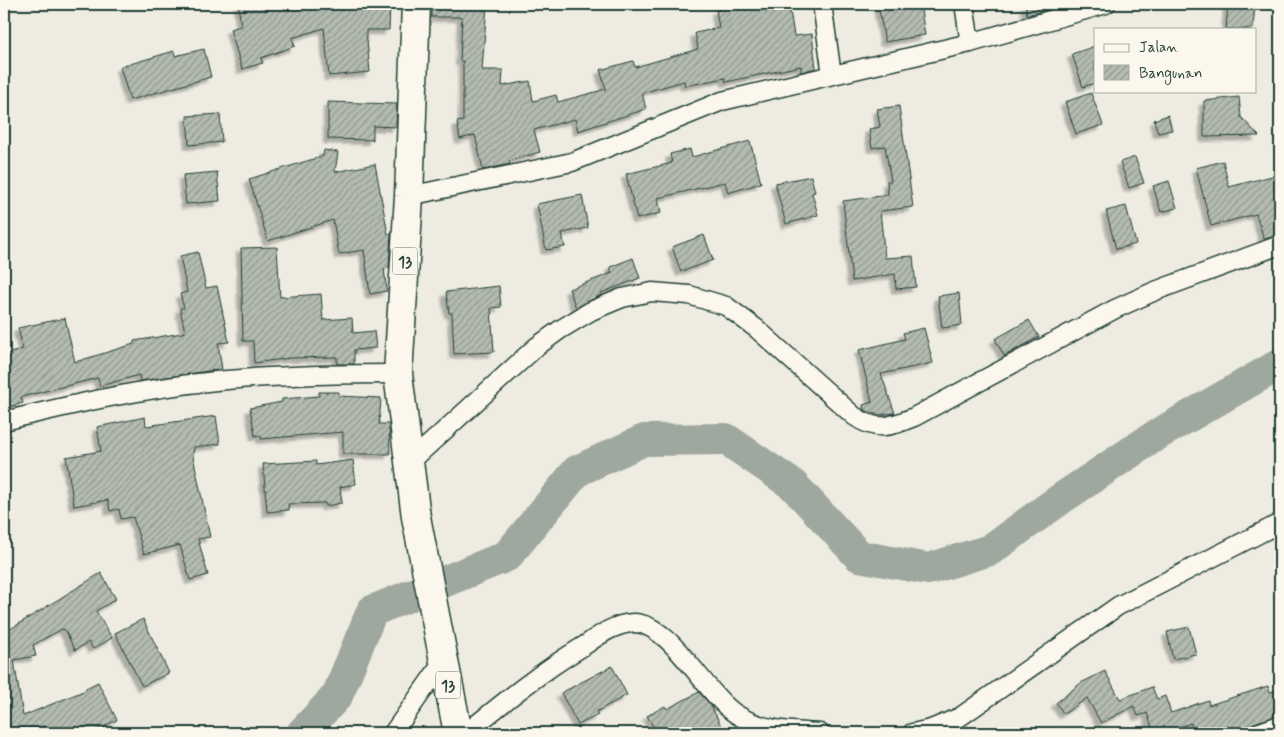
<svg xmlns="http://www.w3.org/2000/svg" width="1284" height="737" font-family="Mynerve,sans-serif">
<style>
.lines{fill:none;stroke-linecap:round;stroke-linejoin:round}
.river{stroke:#9fa89f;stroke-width:32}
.building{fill:url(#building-hatch);stroke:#1f3d34;filter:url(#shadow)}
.minor-casing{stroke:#1f3d34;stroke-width:21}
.trunk-casing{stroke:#1f3d34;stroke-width:31}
.minor{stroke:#fbf7ec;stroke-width:18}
.trunk{stroke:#fbf7ec;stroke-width:28}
.labels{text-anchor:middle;stroke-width:5;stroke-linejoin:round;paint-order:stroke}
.shield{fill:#fbf7ec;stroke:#61756b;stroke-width:1}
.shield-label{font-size:16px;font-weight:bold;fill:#1f3d34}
</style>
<defs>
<pattern id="building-hatch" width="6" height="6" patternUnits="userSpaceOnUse" patternTransform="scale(1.25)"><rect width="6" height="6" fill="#b4bbb0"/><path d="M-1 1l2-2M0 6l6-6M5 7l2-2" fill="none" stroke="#929990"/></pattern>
<filter id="shadow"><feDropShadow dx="-4.5" dy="4.5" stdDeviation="1" flood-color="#0004"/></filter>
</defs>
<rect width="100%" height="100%" fill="#eeece1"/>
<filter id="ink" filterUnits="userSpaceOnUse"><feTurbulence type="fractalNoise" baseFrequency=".02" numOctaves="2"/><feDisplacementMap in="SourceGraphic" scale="10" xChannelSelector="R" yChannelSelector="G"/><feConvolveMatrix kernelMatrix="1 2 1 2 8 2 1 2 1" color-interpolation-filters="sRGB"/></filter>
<g filter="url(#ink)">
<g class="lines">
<!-- river -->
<polyline class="river" points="302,733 337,696 372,611 507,556 577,471 644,440 726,439 793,485 859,556 928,569 990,550 1062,498 1155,436 1280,364"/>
</g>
<!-- building -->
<g class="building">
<polygon points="238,4 390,4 389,30 366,30 370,72 329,76 324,28 292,38 295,46 261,58 263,63 242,69 230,29 241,26"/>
<polygon points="431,4 487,4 482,70 503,70 502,86 530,81 533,101 556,95 558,102 606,89 600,70 633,61 635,67 698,49 695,33 719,28 716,10 746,4 789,4 794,36 812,34 816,68 801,72 801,66 726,82 725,78 685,86 684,81 642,93 646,109 578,131 575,119 534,130 540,152 509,161 510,164 483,170 475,135 460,139 457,122 463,121 463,61 460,61 462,17 431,17"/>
<polygon points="878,4 920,4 925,35 885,42"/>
<polygon points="1025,4 1068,4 1027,15"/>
<polygon points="1228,4 1255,4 1253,29 1226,29"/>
<polygon points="1095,46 1095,83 1083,87 1072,54"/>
<polygon points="204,49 211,77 130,100 120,67 174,51 175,56"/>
<polygon points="1091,93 1103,125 1076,134 1065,102"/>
<polygon points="1239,97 1241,117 1259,136 1204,137 1204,101"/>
<polygon points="328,102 397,104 396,127 373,126 373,140 328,139"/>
<polygon points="899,106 913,207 880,211 885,258 913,256 916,287 896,289 895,274 852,281 843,201 888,195 887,181 891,181 885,146 872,148 869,129 880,127 877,109"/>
<polygon points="220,114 222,142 189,145 187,116"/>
<polygon points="1168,115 1172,130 1158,133 1154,120"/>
<polygon points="750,141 761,183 728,193 725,182 658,198 661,213 637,219 626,174 672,163 670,154 690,149 692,157"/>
<polygon points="324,150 338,152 335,172 375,164 388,234 391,233 389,268 384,269 387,291 370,294 364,250 339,254 333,220 268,241 249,179 323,156"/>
<polygon points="1135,157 1144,183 1129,188 1120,162"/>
<polygon points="1223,161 1229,187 1280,174 1280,235 1264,239 1256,214 1211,226 1196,168"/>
<polygon points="217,172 220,201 186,204 183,175"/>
<polygon points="811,176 815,192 812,193 818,215 786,224 775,183"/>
<polygon points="1169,181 1177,208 1161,212 1153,186"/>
<polygon points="582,195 588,228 562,233 565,247 546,250 537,204"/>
<polygon points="1126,206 1136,244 1116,249 1106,211"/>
<polygon points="704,235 713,260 681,272 672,247"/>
<polygon points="277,247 280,297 321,294 323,320 352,318 353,333 374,331 376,348 354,350 354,364 337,364 337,357 290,358 254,363 253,341 243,341 241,248"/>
<polygon points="198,252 206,288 217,286 229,342 218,343 222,369 140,381 139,375 100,386 98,378 21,397 23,403 4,408 4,355 23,349 18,328 65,318 75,362 134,344 134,341 182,333 185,332 180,308 184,308 180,294 187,292 180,256"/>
<polygon points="633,258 640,278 601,293 601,295 576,308 569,289 612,273 610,267"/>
<polygon points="499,286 501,307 491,308 494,352 454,354 452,313 449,313 446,292"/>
<polygon points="959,293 962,325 942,328 938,296"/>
<polygon points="1029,320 1039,337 1004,356 995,339"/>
<polygon points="924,328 933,363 881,374 895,413 878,415 864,410 863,405 872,402 859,350 905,339 903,333"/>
<polygon points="319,392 339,392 339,396 381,398 379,424 389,424 390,454 343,454 343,432 261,439 261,435 255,436 250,408 282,402 282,399 319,396"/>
<polygon points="216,416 220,444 194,447 193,456 210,537 198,539 208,575 190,580 180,545 144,554 133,517 121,519 119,509 110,511 108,500 74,506 66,457 101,451 97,427 145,417 146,426"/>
<polygon points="353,460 356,484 340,487 342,503 326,506 325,503 288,504 289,510 267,512 263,464 316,461 316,465"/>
<polygon points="101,573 116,599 96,611 112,638 93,649 89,642 75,650 64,629 60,630 33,645 36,656 14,660 23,716 86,690 86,688 98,682 117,720 91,733 48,733 45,726 4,733 4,633"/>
<polygon points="143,619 169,673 142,686 115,633"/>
<polygon points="1189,627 1196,654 1173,659 1167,632"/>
<polygon points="612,666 627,695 596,712 598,715 578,725 561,693"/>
<polygon points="1105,671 1120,699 1152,687 1157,699 1165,696 1171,713 1208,700 1209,705 1268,686 1270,692 1280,689 1280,715 1254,723 1247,732 1241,733 1194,733 1191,723 1162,733 1154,733 1147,713 1138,716 1134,706 1101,723 1087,698 1064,714 1056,703 1081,683"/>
<polygon points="699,692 710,704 725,733 657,733 647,716 665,706 667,709"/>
</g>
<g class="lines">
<!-- minor casing -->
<g class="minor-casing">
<g id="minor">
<polyline points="822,4 832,75"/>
<polyline points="964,4 970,43"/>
<polyline points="409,196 572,162 722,101 970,43 1106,4"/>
<path d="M4,421c70,-17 140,-33 212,-40 61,-6 121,-7 182,-7"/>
<path d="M411,461l125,-114 25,-18 30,-18 31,-13 30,-6 37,3 37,11 31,23 97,87c23,16 35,11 60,1l201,-108 40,-18 125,-46"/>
<polyline points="393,733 443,662"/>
<path d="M466,733c38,-31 73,-60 116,-86 15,-10 31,-23 51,-24 37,-1 72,71 103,91 25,17 55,17 84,19"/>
<polyline points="912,733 931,729 960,717 1118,606 1280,523"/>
<polyline points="1257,733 1280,725"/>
</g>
</g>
<!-- trunk casing -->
<g class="trunk-casing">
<polyline id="trunk" points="416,4 409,196 398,374 416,517 458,733"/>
</g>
<!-- minor -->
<use href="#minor" class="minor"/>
<!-- trunk -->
<use href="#trunk" class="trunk"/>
</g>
</g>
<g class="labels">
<!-- shield labels -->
<g class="shield">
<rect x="392.5" y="247.5" width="25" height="27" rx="4"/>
<rect x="435.5" y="671.5" width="25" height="27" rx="4"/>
</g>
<g class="shield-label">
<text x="405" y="267">13</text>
<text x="448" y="691">13</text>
</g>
</g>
<!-- margin -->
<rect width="1284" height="737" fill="none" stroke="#fbf7ec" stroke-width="20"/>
<rect x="10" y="10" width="1264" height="717" fill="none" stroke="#1f3d34" stroke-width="2" filter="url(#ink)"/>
<!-- legend -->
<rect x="1094" y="28" width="162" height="65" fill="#fbf7ec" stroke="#a3ada2"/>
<rect x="1104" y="44" width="25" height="8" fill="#fbf7ec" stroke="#a3ada2"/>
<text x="1139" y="52" font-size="15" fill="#1f3d34">Jalan</text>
<rect x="1104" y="65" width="25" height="15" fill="url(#building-hatch)" stroke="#a3ada2"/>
<text x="1139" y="78" font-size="15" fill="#1f3d34">Bangunan</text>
</svg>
